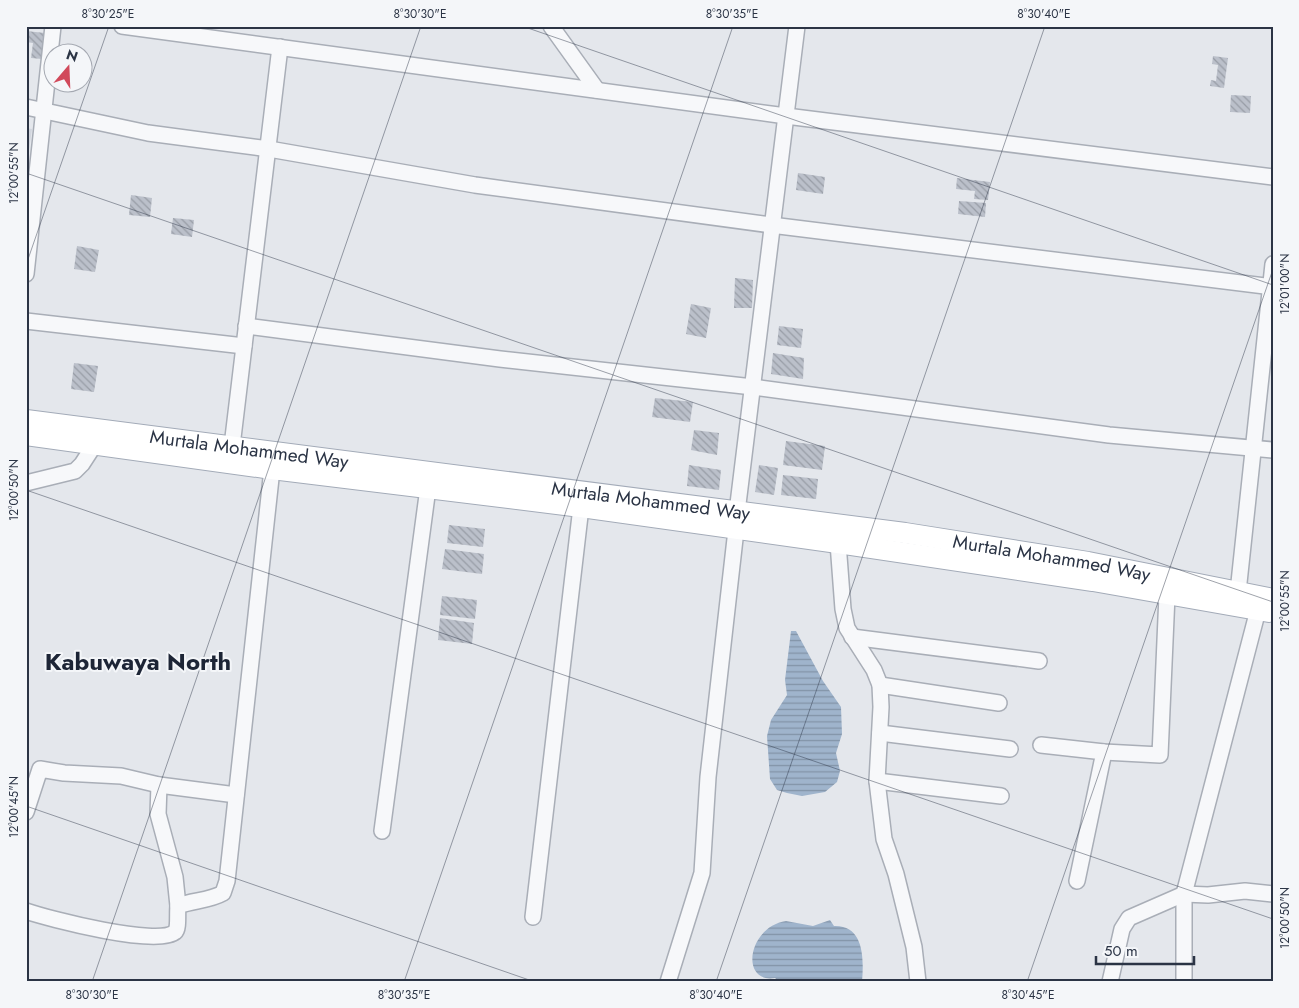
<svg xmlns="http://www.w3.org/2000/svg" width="1299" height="1008" font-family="Jost,sans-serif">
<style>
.built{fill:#d2d6de}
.water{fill:url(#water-rules)}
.building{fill:url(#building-back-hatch)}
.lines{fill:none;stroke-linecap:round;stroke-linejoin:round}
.minor-casing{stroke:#a9aeb7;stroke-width:18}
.major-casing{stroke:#a3abb8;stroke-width:22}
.minor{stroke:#f7f8fa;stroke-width:15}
.major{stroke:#fff;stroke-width:20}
.ticks{fill:none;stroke:#2b3445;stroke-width:1;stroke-opacity:0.45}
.labels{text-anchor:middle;stroke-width:4;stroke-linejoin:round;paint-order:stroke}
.street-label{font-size:19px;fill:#2b3445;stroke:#f4f6f9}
.district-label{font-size:24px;font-weight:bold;fill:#1d2536;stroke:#f4f6f9}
.neatline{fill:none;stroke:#2b3445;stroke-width:2}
.ticks-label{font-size:12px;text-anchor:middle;fill:#2b3445}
</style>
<defs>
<pattern id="water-rules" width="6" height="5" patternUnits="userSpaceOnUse" patternTransform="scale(1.25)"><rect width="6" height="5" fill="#9fb4cc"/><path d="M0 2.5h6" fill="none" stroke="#8293a7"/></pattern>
<pattern id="building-back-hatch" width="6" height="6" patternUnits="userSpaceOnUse" patternTransform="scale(1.25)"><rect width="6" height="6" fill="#bbc0ca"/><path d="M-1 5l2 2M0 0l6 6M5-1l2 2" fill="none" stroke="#989da6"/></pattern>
</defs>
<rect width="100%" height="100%" fill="#e4e7ec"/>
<!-- built -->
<polygon class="built" points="26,128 32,129 26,172"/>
<!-- water -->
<g class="water">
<polygon points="791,631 796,631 823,681 841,707 842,734 836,753 840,771 837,782 825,792 802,796 787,793 777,790 770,779 767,736 771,720 787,695 785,680"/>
<path d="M786,921l27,5 17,-6 4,6c30,-1 30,32 28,56h-82l-5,-4c-35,6 -28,-51 11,-57z"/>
</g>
<!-- building -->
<g class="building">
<polygon points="26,31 45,33 42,59 31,58 33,43 26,42"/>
<polygon points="1213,56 1228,58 1224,88 1210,86 1211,80 1216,81 1218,65 1212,64"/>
<polygon points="1231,95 1251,96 1250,113 1230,112"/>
<polygon points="798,173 825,177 823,194 796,190"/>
<polygon points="957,178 990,182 988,200 974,199 975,191 956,189"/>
<polygon points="131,195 152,198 150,217 129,215"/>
<polygon points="959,201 986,203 985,217 958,214"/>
<polygon points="173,218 194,220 192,237 171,234"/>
<polygon points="77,246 99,250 95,272 74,269"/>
<polygon points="735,278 753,280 752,308 734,308"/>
<polygon points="691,304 711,308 706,338 686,334"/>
<polygon points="779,326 803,329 801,348 777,345"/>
<polygon points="773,353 804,358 803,379 771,374"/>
<polygon points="74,363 98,366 94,392 71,389"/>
<polygon points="655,398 693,402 690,422 652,417"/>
<polygon points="694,430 719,433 717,455 691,450"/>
<polygon points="786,441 825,446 822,470 783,465"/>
<polygon points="689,465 721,470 719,490 687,486"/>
<polygon points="759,465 778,468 774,495 755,492"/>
<polygon points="783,475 818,479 816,499 781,495"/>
<polygon points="449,525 485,529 483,547 447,543"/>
<polygon points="445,549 484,554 482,574 442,569"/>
<polygon points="442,596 477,600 475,619 440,615"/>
<polygon points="440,618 474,623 472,644 438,640"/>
</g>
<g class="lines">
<!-- minor casing -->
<g class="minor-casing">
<g id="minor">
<polyline points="122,26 786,116 1273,177"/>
<polyline points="551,26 597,90"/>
<polyline points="26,107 148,133 269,149 475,185 771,225 1273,287"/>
<polyline points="26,274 53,26"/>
<polyline points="26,321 244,346"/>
<polyline points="246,326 500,359 753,387 1109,435 1273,450"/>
<polyline points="232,446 280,47"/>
<polyline points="26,483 75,471 82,464 95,444"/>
<polyline points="737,512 797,26"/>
<polyline points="838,543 843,609 847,628 874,670 880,685 881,707 877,781 884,839 896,874 914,947 918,982"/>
<polyline points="1238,592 1273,264"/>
<polyline points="852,637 1039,661"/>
<polyline points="880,685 999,703"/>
<polyline points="880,733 1010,749"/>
<polyline points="1041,745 1104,752 1160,755 1167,595"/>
<polyline points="877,781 1001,796"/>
<polyline points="159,785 158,814 175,877 178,906"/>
<polyline points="26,812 40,769 64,773 121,776 159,785 236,795"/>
<polyline points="382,831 428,488"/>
<polyline points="1077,881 1104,752"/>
<path d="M26,911c23,8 132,36 149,21 4,-3 2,-19 3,-26 15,-6 31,-5 45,-13l4,-12 45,-412"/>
<polyline points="533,917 581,507"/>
<polyline points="668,982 702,873 708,777 736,530"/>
<polyline points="1110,982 1122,929 1129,918 1184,894 1208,895 1245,891 1273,894"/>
<polyline points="1184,982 1184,894 1258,610"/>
</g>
</g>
<!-- major casing -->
<g class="major-casing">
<g id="major">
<path id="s1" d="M26,420l879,113 183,29 185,37"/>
<polyline points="26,435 272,469 581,507 838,543 1093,581 1269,612"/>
</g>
</g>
<!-- minor -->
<use href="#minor" class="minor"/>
<!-- major -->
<use href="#major" class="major"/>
</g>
<!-- ticks -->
<path class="ticks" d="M522,26l751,259M26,173l1247,429M26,265l83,-239M26,490l1247,429M26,806l509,176M92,982l329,-956M404,982l329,-956M716,982l329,-956M1027,982l246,-713"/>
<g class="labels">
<!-- street labels -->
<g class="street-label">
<text dy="7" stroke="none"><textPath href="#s1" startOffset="225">Murtala Mohammed Way</textPath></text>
<text dy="7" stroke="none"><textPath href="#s1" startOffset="630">Murtala Mohammed Way</textPath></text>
<text dy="7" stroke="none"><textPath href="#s1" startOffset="1035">Murtala Mohammed Way</textPath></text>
</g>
<!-- district labels -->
<g class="district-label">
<text x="138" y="670">Kabuwaya North</text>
</g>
</g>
<!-- border -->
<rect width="1299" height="1008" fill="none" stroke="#f4f6f9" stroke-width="55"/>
<!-- north arrow -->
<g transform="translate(68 68) rotate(19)"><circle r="24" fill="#f4f6f9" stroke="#a4a8b1"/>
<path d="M0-4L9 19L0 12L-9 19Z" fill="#d1495b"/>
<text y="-8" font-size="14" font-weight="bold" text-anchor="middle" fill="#2b3445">N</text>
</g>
<!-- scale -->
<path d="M1096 956v8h98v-8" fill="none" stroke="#2b3445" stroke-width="2.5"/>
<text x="1104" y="956" font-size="15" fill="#2b3445" stroke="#f4f6f9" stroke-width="4" paint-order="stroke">50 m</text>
<rect x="28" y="28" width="1244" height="952" class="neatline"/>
<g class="ticks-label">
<text x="108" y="18">8°30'25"E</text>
<text x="420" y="18">8°30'30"E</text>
<text x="732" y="18">8°30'35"E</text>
<text x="1044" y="18">8°30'40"E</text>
<text transform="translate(14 173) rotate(-90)" y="4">12°00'55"N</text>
<text transform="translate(1285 284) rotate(-90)" y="4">12°01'00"N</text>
<text transform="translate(14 490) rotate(-90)" y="4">12°00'50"N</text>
<text transform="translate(1285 601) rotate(-90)" y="4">12°00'55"N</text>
<text transform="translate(14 807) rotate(-90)" y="4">12°00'45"N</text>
<text transform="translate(1285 918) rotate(-90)" y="4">12°00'50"N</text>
<text x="92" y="999">8°30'30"E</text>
<text x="404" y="999">8°30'35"E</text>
<text x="716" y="999">8°30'40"E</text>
<text x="1028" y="999">8°30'45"E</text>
</g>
</svg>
